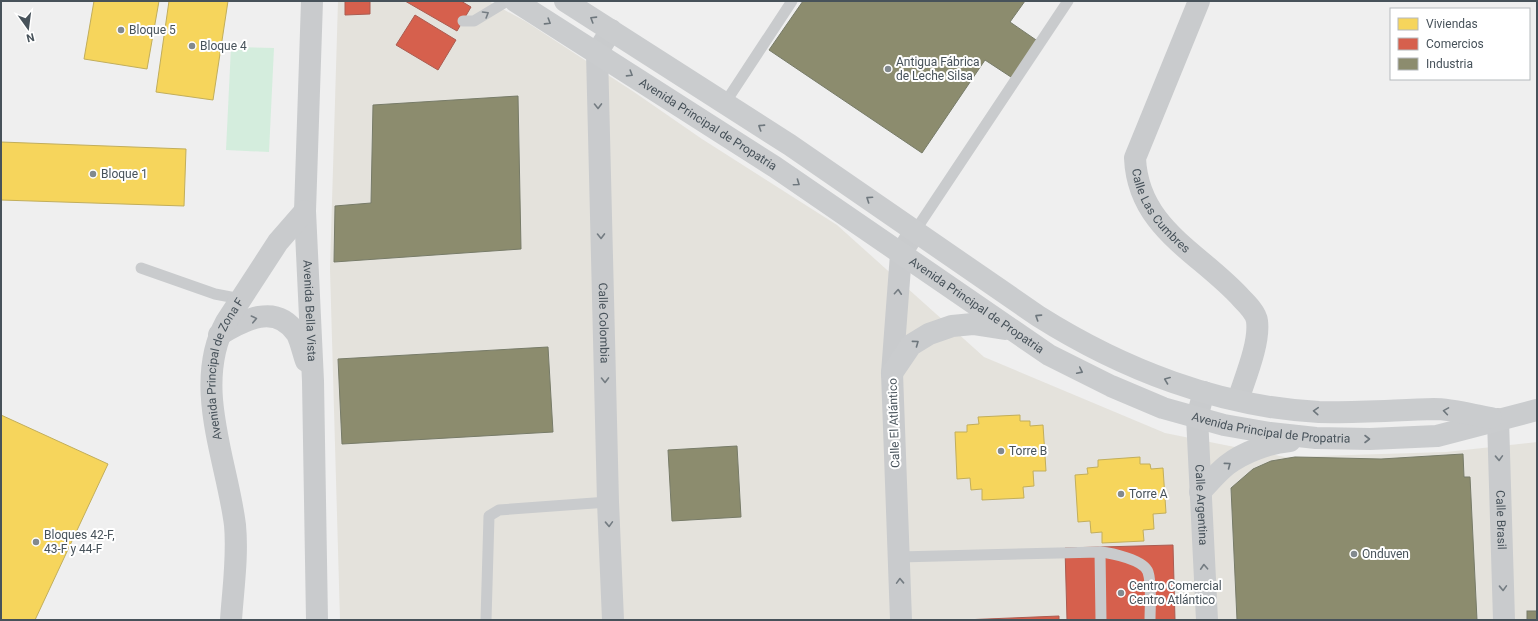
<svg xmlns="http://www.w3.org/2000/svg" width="1538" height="621" font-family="Roboto,sans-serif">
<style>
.commercial{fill:#e4e2dc}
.green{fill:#d4eddd}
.homes{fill:#f6d55c;stroke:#c2ae5b}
.shops{fill:#d6604d;stroke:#ab5c51}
.industry{fill:#8c8c6e;stroke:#777b68}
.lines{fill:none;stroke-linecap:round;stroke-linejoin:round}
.lane{stroke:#c9cbcd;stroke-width:11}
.street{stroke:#c9cbcd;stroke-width:22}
.secondary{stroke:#caccce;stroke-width:22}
.oneway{stroke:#747c82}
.oneway2{stroke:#6e777d}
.poi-dot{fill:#82898e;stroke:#fff;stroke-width:1.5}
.labels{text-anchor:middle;stroke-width:4;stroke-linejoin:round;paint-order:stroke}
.poi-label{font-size:12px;fill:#47525a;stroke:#fff;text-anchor:start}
.street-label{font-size:12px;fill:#47525a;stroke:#fff}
</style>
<rect width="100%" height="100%" fill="#efefef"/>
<!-- commercial -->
<polygon class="commercial" points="338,1 488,1 525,21 634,92 702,139 837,225 984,357 1165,433 1285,457 1446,452 1537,442 1537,620 340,620 330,269"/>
<!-- green -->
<polygon class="green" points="231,47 274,48 269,152 226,150"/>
<!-- homes -->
<g class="homes">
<polygon points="94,1 159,1 147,69 84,59"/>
<polygon points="169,1 228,1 213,100 156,92"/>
<polygon points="1,142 186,149 184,206 1,200"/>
<polygon points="1,415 108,464 35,620 1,620"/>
<polygon points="1020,415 1020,421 1030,421 1030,426 1043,425 1046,471 1033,471 1034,486 1023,487 1024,498 982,500 982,489 971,490 970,478 957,479 955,432 967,432 967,425 979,424 978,417"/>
<polygon points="1140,457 1140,464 1150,464 1151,469 1163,468 1166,513 1153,514 1154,529 1143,530 1144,541 1102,543 1102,532 1091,533 1090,521 1078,522 1075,475 1088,474 1087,468 1098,467 1098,460"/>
</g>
<!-- shops -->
<g class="shops">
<polygon points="345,1 370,1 370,14 345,15"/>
<polygon points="405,1 461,1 471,7 457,31"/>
<polygon points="415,15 456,40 438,70 396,45"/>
<polygon points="1173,545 1175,620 1067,620 1065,548"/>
<polygon points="1059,616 1059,620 963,620"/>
</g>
<!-- industry -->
<g class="industry">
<polygon points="803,1 1025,1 1010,22 1039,42 1014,79 985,60 922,153 769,50"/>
<polygon points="518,96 521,249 334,262 335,206 371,203 373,105"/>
<polygon points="548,347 553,432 342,444 338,359"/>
<polygon points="737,446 741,517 672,521 668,450"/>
<polygon points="1463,454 1464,477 1470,477 1477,620 1237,620 1231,488 1253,469 1271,461 1295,457 1381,459"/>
<rect x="1527" y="611" width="10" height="9"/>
</g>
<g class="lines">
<!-- lane -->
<g class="lane">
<polyline points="463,21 474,21 507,1"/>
<polyline points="725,103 792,1"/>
<polyline points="915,231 1068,1"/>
<polyline points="141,268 215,294 241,299"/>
<polyline points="1100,552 1101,620"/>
<path d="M899,557l201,-5c12,1 44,8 48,20 4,12 2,35 2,48"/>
<polyline points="486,620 489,516 499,510 608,502"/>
</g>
<!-- street -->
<g class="street">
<path id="s1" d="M312,1l-7,210 8,170 4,239"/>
<path id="s2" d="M1199,1l-64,157c3,71 66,95 107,141 5,5 14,14 15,22 3,22 -12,57 -19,79"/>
<path id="s3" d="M611,30l-14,23 11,449 5,118"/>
<path d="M219,335c25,-15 57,-33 78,-1 4,8 6,19 9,27"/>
<path id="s4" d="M1204,392l-7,25 10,203"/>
<path id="s5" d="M1498,419l6,201"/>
<path id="s6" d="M231,620c2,-31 7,-63 4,-95 -8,-65 -43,-140 -9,-203l52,-80 27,-31"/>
<polyline points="901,620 892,373 901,254 915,231"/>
</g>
<!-- secondary -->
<g class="secondary">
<path id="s7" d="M515,1l260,166 274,188 62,31 52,22 61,17 46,8 46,5 54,1 67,-3 100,-26"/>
<path d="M565,1l225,144 248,171c84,53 181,91 281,96 38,1 76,-2 115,-3 18,0 39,6 57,9"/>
<polyline points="892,373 911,345 929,334 952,326 973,324 1005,329"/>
<path d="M1200,492c9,-9 17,-19 27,-27 17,-13 42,-22 63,-24"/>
</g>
</g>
<!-- one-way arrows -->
<defs><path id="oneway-chevron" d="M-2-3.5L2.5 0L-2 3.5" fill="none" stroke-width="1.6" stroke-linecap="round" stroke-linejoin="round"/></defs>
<g class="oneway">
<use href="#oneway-chevron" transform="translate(486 14) rotate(-31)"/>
<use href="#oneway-chevron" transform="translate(598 106) rotate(89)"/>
<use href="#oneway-chevron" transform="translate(601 236) rotate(89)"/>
<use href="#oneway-chevron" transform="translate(898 292) rotate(-86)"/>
<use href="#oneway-chevron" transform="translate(254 319) rotate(-13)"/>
<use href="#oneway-chevron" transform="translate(605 380) rotate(89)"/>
<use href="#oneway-chevron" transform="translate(1499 458) rotate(88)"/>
<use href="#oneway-chevron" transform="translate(609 524) rotate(88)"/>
<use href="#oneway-chevron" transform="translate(1204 567) rotate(-93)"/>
<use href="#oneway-chevron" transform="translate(900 581) rotate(-92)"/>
<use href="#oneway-chevron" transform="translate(1503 588) rotate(88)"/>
</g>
<g class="oneway2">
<use href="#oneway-chevron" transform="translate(593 19) rotate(-148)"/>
<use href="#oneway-chevron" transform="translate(548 22) rotate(32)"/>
<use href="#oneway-chevron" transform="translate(630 74) rotate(32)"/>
<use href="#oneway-chevron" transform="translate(761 127) rotate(-147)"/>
<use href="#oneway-chevron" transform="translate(797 183) rotate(35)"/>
<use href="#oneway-chevron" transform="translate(869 199) rotate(-146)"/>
<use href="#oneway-chevron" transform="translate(1038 317) rotate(-147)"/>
<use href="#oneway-chevron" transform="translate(916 343) rotate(-36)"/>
<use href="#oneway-chevron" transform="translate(1080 371) rotate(26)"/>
<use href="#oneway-chevron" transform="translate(1167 380) rotate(-159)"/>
<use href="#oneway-chevron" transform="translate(1316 411) rotate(-176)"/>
<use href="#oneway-chevron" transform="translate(1446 411) rotate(-171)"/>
<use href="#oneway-chevron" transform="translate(1367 439)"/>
<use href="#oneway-chevron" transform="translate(1228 465) rotate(-37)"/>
</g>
<!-- markers -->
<g class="poi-dot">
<circle cx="121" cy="30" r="4"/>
<circle cx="192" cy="46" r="4"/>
<circle cx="888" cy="69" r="4"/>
<circle cx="93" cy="174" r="4"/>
<circle cx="1001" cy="451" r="4"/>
<circle cx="1121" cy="494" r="4"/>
<circle cx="36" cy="542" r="4"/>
<circle cx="1354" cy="554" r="4"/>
<circle cx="1121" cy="593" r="4"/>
</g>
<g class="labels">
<!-- poi labels -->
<g class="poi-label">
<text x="129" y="34">Bloque 5</text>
<text x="200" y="50">Bloque 4</text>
<text x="896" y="66">Antigua Fábrica<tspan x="896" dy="14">de Leche Silsa</tspan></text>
<text x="101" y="178">Bloque 1</text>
<text x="1009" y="455">Torre B</text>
<text x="1129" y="498">Torre A</text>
<text x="44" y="539">Bloques 42-F,<tspan x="44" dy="14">43-F y 44-F</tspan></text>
<text x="1362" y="558">Onduven</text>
<text x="1129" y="590">Centro Comercial<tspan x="1129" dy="14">Centro Atlántico</tspan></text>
</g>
<!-- street labels -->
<g class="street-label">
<text dy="4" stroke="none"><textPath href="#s7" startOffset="229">Avenida Principal de Propatria</textPath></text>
<text dy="4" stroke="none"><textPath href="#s2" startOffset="230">Calle Las Cumbres</textPath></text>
<text dy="4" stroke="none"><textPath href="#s7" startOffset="553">Avenida Principal de Propatria</textPath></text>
<text dy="4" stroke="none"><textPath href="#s1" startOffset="310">Avenida Bella Vista</textPath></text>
<text dy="4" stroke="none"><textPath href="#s3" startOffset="297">Calle Colombia</textPath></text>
<text dy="4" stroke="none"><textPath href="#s6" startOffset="256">Avenida Principal de Zona F</textPath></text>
<text transform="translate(894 423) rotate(-92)" y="4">Calle El Atlántico</text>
<text dy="4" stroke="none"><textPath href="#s7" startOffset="877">Avenida Principal de Propatria</textPath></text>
<text dy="4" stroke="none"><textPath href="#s4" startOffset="114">Calle Argentina</textPath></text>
<text dy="4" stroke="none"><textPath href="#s5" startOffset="101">Calle Brasil</textPath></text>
</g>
</g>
<!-- border -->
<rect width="1538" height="621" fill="none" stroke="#47525a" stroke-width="4"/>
<!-- legend -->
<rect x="1390" y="8" width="140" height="72" fill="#ffffff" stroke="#b5babd"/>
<rect x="1398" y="18" width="20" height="12" fill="#f6d55c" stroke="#b5babd"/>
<text x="1426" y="28" font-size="12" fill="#47525a">Viviendas</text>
<rect x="1398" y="38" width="20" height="12" fill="#d6604d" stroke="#b5babd"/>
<text x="1426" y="48" font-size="12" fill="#47525a">Comercios</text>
<rect x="1398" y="58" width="20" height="12" fill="#8c8c6e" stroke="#b5babd"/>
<text x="1426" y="68" font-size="12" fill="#47525a">Industria</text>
<!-- north arrow -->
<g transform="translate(28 28) rotate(166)" stroke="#ffffff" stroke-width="3" paint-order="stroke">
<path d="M0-3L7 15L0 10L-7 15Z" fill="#47525a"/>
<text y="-6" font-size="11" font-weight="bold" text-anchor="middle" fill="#47525a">N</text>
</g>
</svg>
